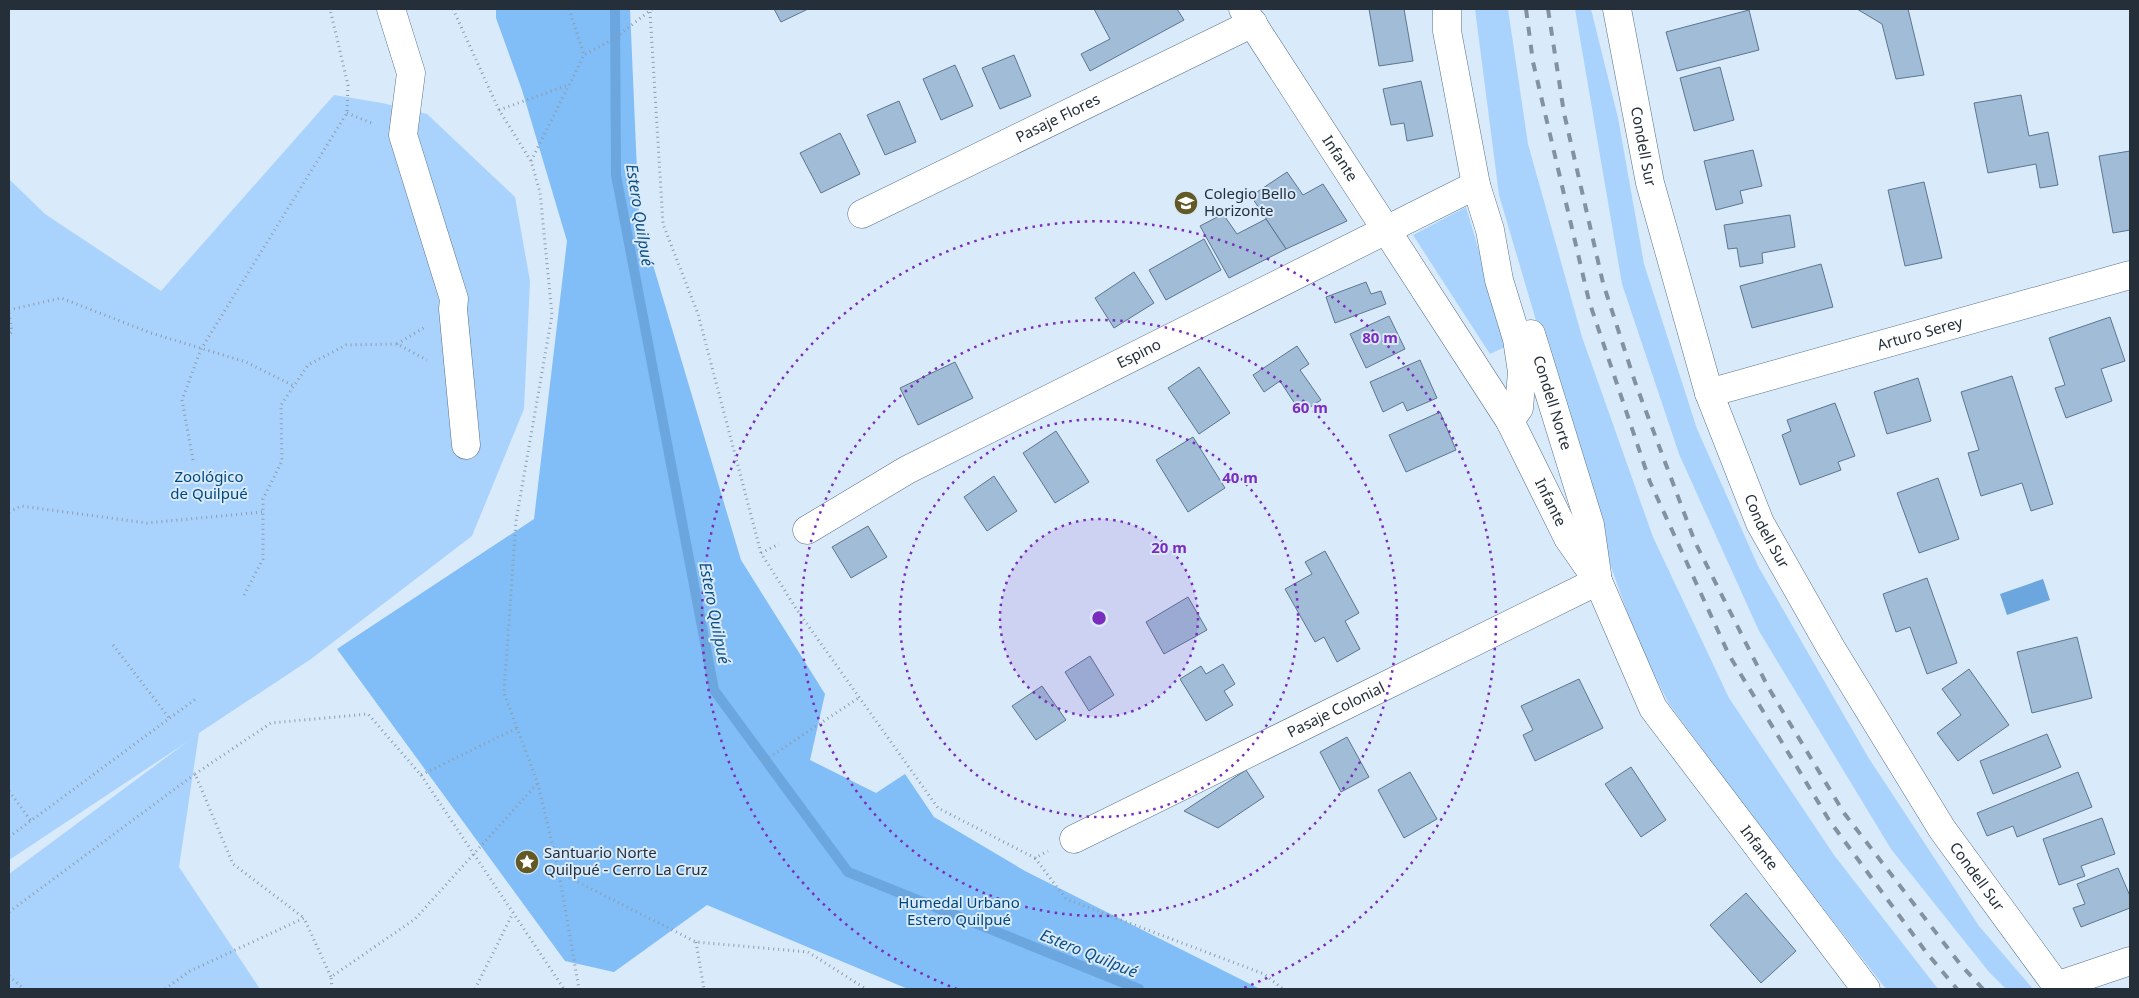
<svg xmlns="http://www.w3.org/2000/svg" width="2139" height="998" font-family="'Noto Sans',sans-serif">
<style>
.green{fill:#a9d3fd}
.forest{fill:#81bdf7}
.water{fill:#6ba6df}
.lines{fill:none;stroke-linecap:round;stroke-linejoin:round}
.stream{stroke:#6ba6df;stroke-width:10}
.building{fill:#a0bcd7;stroke:#5d768f}
.minor-casing{stroke:#59728b;stroke-width:29}
.path{stroke:#8e9dab;stroke-width:3;stroke-dasharray:1 4;stroke-linecap:butt}
.minor{stroke:#fff;stroke-width:28}
.rail{stroke:#8492a0;stroke-width:4;stroke-dasharray:9 9;stroke-linecap:butt}
.ring{fill:none;stroke:#7b2cbf;stroke-width:2.5;stroke-dasharray:2.5 5}
.labels{text-anchor:middle;stroke-width:4;stroke-linejoin:round;paint-order:stroke}
.street-label{font-size:15px;fill:#242f3a;stroke:#d9eafb}
.poi-label{font-size:15px;fill:#242f3a;stroke:#d9eafb;text-anchor:start}
.park-label{font-size:15px;fill:#00487c;stroke:#d9eafb}
.water-label{font-size:16px;font-style:italic;fill:#0c4f84;stroke:#d9eafb}
.centre{fill:#7b2cbf;stroke:#d9eafb;stroke-width:2.5}
.ring-label{font-size:15px;text-anchor:middle;font-weight:bold;fill:#7b2cbf;stroke:#d9eafb;stroke-width:4;stroke-linejoin:round;paint-order:stroke}
</style>
<rect width="100%" height="100%" fill="#d9eafb"/>
<!-- green -->
<g class="green">
<polygon points="1475,9 1508,9 1528,144 1582,337 1653,537 1729,698 1834,855 1938,989 1886,989 1756,822 1669,704 1638,643 1597,527 1499,195"/>
<polygon points="1575,9 1591,9 1618,118 1644,264 1697,429 1758,566 1868,757 1979,926 2033,989 2006,989 1989,972 1891,849 1759,631 1679,454 1622,284"/>
<polygon points="334,95 382,103 427,114 515,197 530,281 524,409 472,536 311,659 199,733 179,867 260,989 9,989 9,874 187,742 9,860 9,179 45,214 161,291"/>
<polygon points="1466,207 1507,346 1490,354 1413,235"/>
</g>
<!-- forest -->
<polygon class="forest" points="496,9 630,9 639,218 741,560 825,694 810,760 876,793 905,774 934,817 1025,871 1260,989 908,989 707,905 614,972 565,961 337,649 534,519 567,241 522,90 496,18"/>
<!-- water -->
<polygon class="water" points="2043,579 2050,600 2007,615 2000,594"/>
<g class="lines">
<!-- stream -->
<polyline class="stream" points="615,9 616,175 714,690 848,872 1139,989"/>
</g>
<!-- building -->
<g class="building">
<polygon points="774,9 808,9 781,22"/>
<polygon points="1094,9 1177,9 1184,20 1090,71 1081,54 1110,39"/>
<polygon points="1369,9 1404,9 1413,61 1379,66"/>
<polygon points="1857,9 1908,9 1924,75 1896,79 1882,24"/>
<polygon points="1749,10 1759,50 1677,71 1666,32"/>
<polygon points="1014,55 1031,96 1000,109 982,68"/>
<polygon points="955,65 973,106 941,120 923,79"/>
<polygon points="1720,67 1734,120 1694,131 1680,78"/>
<polygon points="1421,81 1433,136 1407,141 1404,123 1391,125 1383,89"/>
<polygon points="2021,95 2029,136 2048,132 2058,185 2040,188 2036,164 1988,173 1974,103"/>
<polygon points="899,101 916,142 885,155 867,115"/>
<polygon points="840,133 860,174 821,193 800,153"/>
<polygon points="1753,150 1762,186 1740,191 1743,203 1716,210 1704,161"/>
<polygon points="2130,151 2130,230 2113,233 2099,156"/>
<polygon points="1287,172 1303,195 1323,184 1347,221 1286,249 1251,196"/>
<polygon points="1924,182 1942,258 1905,266 1888,190"/>
<polygon points="1223,214 1237,234 1266,219 1286,249 1229,278 1200,226"/>
<polygon points="1790,215 1795,247 1762,253 1763,263 1740,267 1737,248 1728,249 1724,225"/>
<polygon points="1204,239 1221,270 1166,300 1149,270"/>
<polygon points="1821,264 1833,307 1752,328 1740,286"/>
<polygon points="1134,272 1154,303 1114,328 1095,298"/>
<polygon points="1366,282 1371,294 1381,291 1386,304 1335,323 1326,297"/>
<polygon points="1389,316 1405,349 1366,368 1350,334"/>
<polygon points="2110,317 2125,361 2101,369 2112,401 2066,418 2055,388 2065,385 2049,338"/>
<polygon points="1297,346 1309,364 1300,370 1321,400 1301,413 1280,381 1264,392 1253,375"/>
<polygon points="1420,360 1437,398 1407,411 1403,402 1383,412 1370,382"/>
<polygon points="955,362 973,398 918,425 900,388"/>
<polygon points="1199,367 1230,413 1199,434 1168,388"/>
<polygon points="2012,376 2053,504 2031,511 2022,483 1981,496 1968,453 1979,450 1961,392"/>
<polygon points="1918,378 1931,421 1887,434 1874,392"/>
<polygon points="1835,403 1855,456 1838,462 1841,470 1800,485 1782,435 1791,431 1787,420"/>
<polygon points="1440,412 1456,450 1406,472 1389,435"/>
<polygon points="1056,431 1089,482 1055,503 1023,453"/>
<polygon points="1193,437 1225,488 1188,512 1156,460"/>
<polygon points="994,476 1017,511 987,531 964,497"/>
<polygon points="1938,478 1959,539 1919,553 1897,493"/>
<polygon points="868,526 887,557 851,578 832,547"/>
<polygon points="1325,551 1359,613 1345,621 1360,649 1337,662 1324,637 1315,642 1285,589 1312,574 1305,562"/>
<polygon points="1927,578 1957,663 1927,674 1910,627 1896,632 1883,594"/>
<polygon points="1188,597 1207,630 1164,654 1146,622"/>
<polygon points="2077,637 2092,698 2032,713 2017,652"/>
<polygon points="1090,656 1114,695 1089,711 1065,672"/>
<polygon points="1223,664 1235,684 1224,691 1233,705 1206,721 1180,679 1201,666 1206,674"/>
<polygon points="1969,669 2009,725 1958,761 1937,733 1961,715 1942,689"/>
<polygon points="1579,679 1603,728 1535,761 1523,735 1533,730 1521,706"/>
<polygon points="1042,686 1066,720 1036,740 1012,706"/>
<polygon points="2047,734 2061,767 1993,794 1980,761"/>
<polygon points="1347,737 1369,777 1341,792 1320,752"/>
<polygon points="1631,767 1666,820 1641,837 1605,784"/>
<polygon points="1246,770 1264,797 1218,828 1184,811"/>
<polygon points="1410,772 1437,819 1404,838 1378,790"/>
<polygon points="2078,772 2092,807 2017,837 2013,826 1987,836 1977,813"/>
<polygon points="2102,818 2115,854 2081,866 2085,876 2059,885 2043,839"/>
<polygon points="2118,868 2130,896 2130,908 2081,927 2073,908 2085,904 2077,884"/>
<polygon points="1746,893 1796,951 1761,983 1710,925"/>
</g>
<g class="lines">
<!-- minor casing -->
<g class="minor-casing">
<g id="minor">
<polyline points="391,9 411,73 403,135 454,299 453,309 466,445"/>
<path id="s1" d="M1243,9l267,412 58,117 30,43 55,127 213,281"/>
<polyline points="1447,9 1447,31 1476,185 1490,230 1499,280 1517,339 1522,372 1519,408 1510,421"/>
<path id="s2" d="M1617,9l33,174 59,210 51,130 71,125 111,181 117,160"/>
<path id="s3" d="M862,214l391,-191"/>
<path id="s4" d="M1531,334l59,191 7,49"/>
<path id="s5" d="M1709,393l421,-118"/>
<path id="s6" d="M807,530l100,-60 569,-285"/>
<path id="s7" d="M1074,839l524,-258"/>
<polyline points="2056,986 2130,961"/>
</g>
</g>
<!-- path -->
<g class="path">
<polyline points="453,9 499,110 531,161 540,192 552,315 516,521 504,693 538,784 559,873 579,989"/>
<polyline points="569,9 584,55"/>
<polyline points="650,12 663,224 698,314 761,553 797,610 938,808 1035,858 1048,851"/>
<polyline points="499,110 568,85"/>
<polyline points="347,113 374,124"/>
<polyline points="531,161 584,55 615,38 652,9"/>
<polyline points="9,310 61,298 151,333 246,362 294,386"/>
<polyline points="9,313 12,332 9,335"/>
<polyline points="397,344 425,327"/>
<polyline points="193,460 182,400 201,349 347,113 348,85 330,9"/>
<polyline points="9,512 21,506 147,523 263,512"/>
<polyline points="761,553 779,544"/>
<polyline points="244,595 263,559 263,499 282,461 281,405 308,365 346,345 397,344 427,360"/>
<polyline points="113,645 170,719"/>
<polyline points="765,760 860,697"/>
<polyline points="195,774 271,723 368,714 421,775 517,728"/>
<polyline points="421,775 564,989"/>
<polyline points="9,791 31,821"/>
<polyline points="9,837 197,698"/>
<polyline points="1035,858 1066,899 1264,974 1283,989"/>
<polyline points="560,873 696,942 808,952 866,989"/>
<polyline points="9,912 195,774 233,864 304,918"/>
<polyline points="696,942 704,989"/>
<polyline points="9,976 24,989"/>
<polyline points="165,989 190,971 304,918 331,977"/>
<polyline points="332,989 331,977 415,919 537,784"/>
<polyline points="475,989 513,913"/>
</g>
<!-- minor -->
<use href="#minor" class="minor"/>
<!-- rail -->
<g class="rail">
<polyline points="1526,9 1533,62 1589,301 1650,482 1729,655 1829,820 1926,952 1957,989"/>
<polyline points="1548,9 1564,113 1603,283 1635,382 1695,542 1768,687 1844,813 1960,964 1983,989"/>
</g>
</g>
<!-- distance rings -->
<circle cx="1099" cy="618" r="99" fill="#7b2cbf" fill-opacity=".12"/>
<g class="ring">
<circle cx="1099" cy="618" r="99"/>
<circle cx="1099" cy="618" r="199"/>
<circle cx="1099" cy="618" r="298"/>
<path d="M957 989A397 397 0 1 1 1241 989"/>
</g>
<!-- icons -->
<defs>
<g id="school-disc" transform="scale(1.25)"><circle r="9.5" fill="#635925" stroke="#d9eafb"/><path d="M0-5L7-2L0 1L-7-2ZM-4 1L0 2.5L4 1V4Q0 6-4 4Z" fill="#fff"/></g>
<g id="sight-disc" transform="scale(1.25)"><circle r="9.5" fill="#635925" stroke="#d9eafb"/><path d="M0-6L1.8-2.2L6-1.7L2.9 1.2L3.7 5.4L0 3.3L-3.7 5.4L-2.9 1.2L-6-1.7L-1.8-2.2Z" fill="#fff"/></g>
</defs>
<g fill-rule="evenodd">
<use href="#school-disc" x="1186" y="203"/>
<use href="#sight-disc" x="527" y="862"/>
</g>
<g class="labels">
<!-- street labels -->
<g class="street-label">
<text dy="5" stroke="none"><textPath href="#s3" startOffset="218">Pasaje Flores</textPath></text>
<text dy="5" stroke="none"><textPath href="#s2" startOffset="140">Condell Sur</textPath></text>
<text dy="5" stroke="none"><textPath href="#s1" startOffset="178">Infante</textPath></text>
<text dy="5" stroke="none"><textPath href="#s5" startOffset="219">Arturo Serey</textPath></text>
<text dy="5" stroke="none"><textPath href="#s6" startOffset="376">Espino</textPath></text>
<text dy="5" stroke="none"><textPath href="#s4" startOffset="72">Condell Norte</textPath></text>
<text dy="5" stroke="none"><textPath href="#s1" startOffset="582">Infante</textPath></text>
<text dy="5" stroke="none"><textPath href="#s2" startOffset="545">Condell Sur</textPath></text>
<text dy="5" stroke="none"><textPath href="#s7" startOffset="292">Pasaje Colonial</textPath></text>
<text dy="5" stroke="none"><textPath href="#s1" startOffset="988">Infante</textPath></text>
<text dy="5" stroke="none"><textPath href="#s2" startOffset="950">Condell Sur</textPath></text>
</g>
<!-- poi labels -->
<g class="poi-label">
<text x="1204" y="199">Colegio Bello<tspan x="1204" dy="17">Horizonte</tspan></text>
<text x="544" y="858">Santuario Norte<tspan x="544" dy="17">Quilpué - Cerro La Cruz</tspan></text>
</g>
<!-- park labels -->
<g class="park-label">
<text x="209" y="482">Zoológico<tspan x="209" dy="17">de Quilpué</tspan></text>
<text x="959" y="908">Humedal Urbano<tspan x="959" dy="17">Estero Quilpué</tspan></text>
</g>
<!-- water labels -->
<g class="water-label">
<text transform="translate(640 215) rotate(81)" y="6">Estero Quilpué</text>
<text transform="translate(715 613) rotate(79)" y="6">Estero Quilpué</text>
<text transform="translate(1089 953) rotate(22)" y="6">Estero Quilpué</text>
</g>
</g>
<circle cx="1099" cy="618" r="8" class="centre"/>
<g class="ring-label">
<text x="1380" y="343">80 m</text>
<text x="1310" y="413">60 m</text>
<text x="1240" y="483">40 m</text>
<text x="1169" y="553">20 m</text>
</g>
<!-- border -->
<rect width="2139" height="998" fill="none" stroke="#242f3a" stroke-width="20"/>
</svg>
